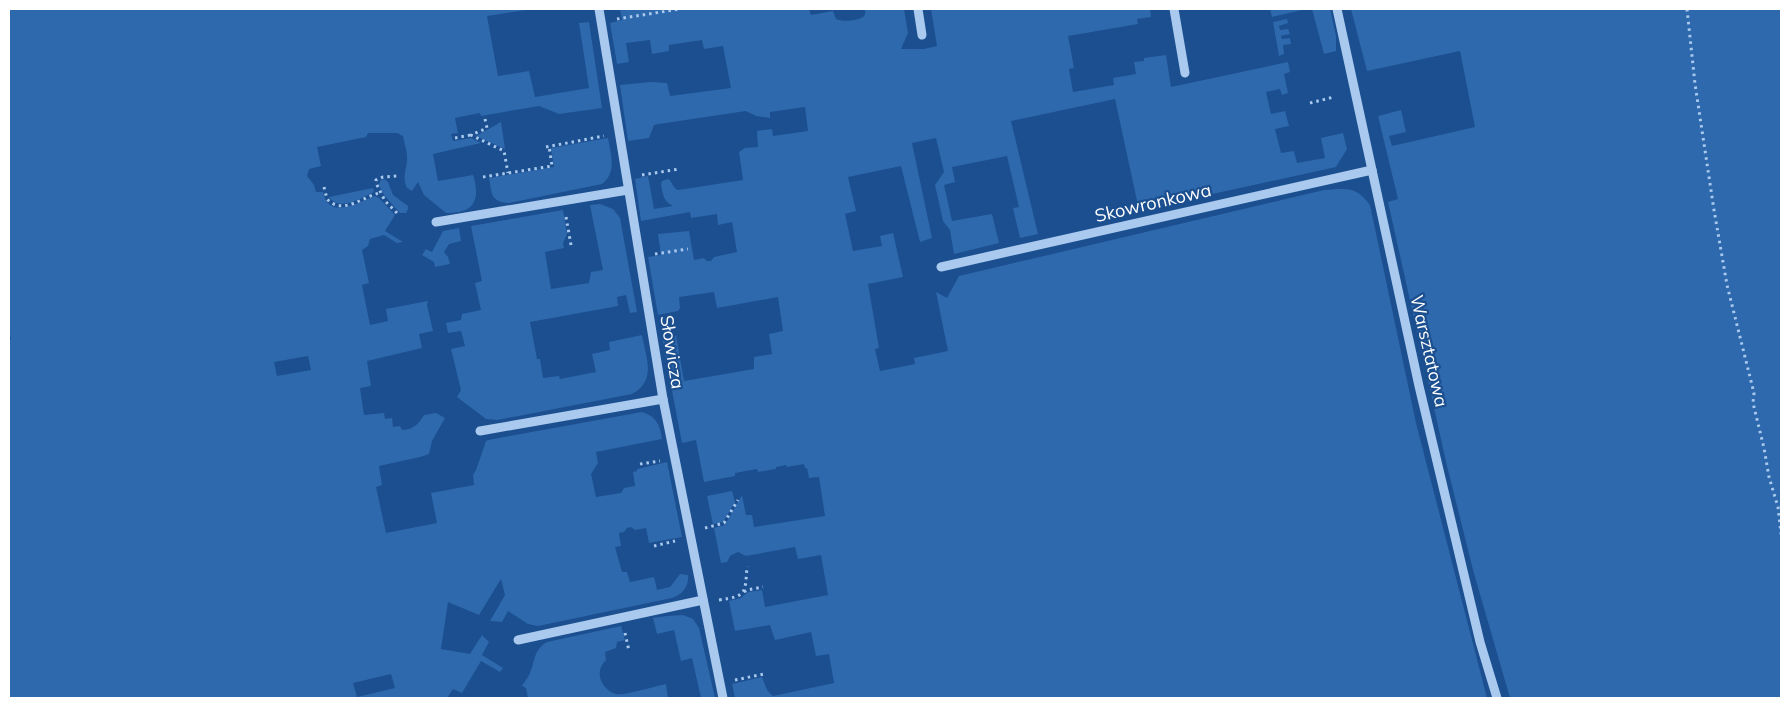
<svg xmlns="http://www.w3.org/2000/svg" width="1790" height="707" font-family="Mulish,sans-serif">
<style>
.green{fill:#2e69ad;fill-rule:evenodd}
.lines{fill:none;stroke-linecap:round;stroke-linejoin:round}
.path{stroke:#a9c9ee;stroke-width:3;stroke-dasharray:2.5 4;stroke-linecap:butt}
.minor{stroke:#a9c9ee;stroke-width:9}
.labels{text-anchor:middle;stroke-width:4.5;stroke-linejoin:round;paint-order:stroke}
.street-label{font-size:18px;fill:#fff;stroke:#1b4f8f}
</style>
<rect width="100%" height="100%" fill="#1b4f8f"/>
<!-- green -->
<g class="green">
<path d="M9,9h524l-46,7 11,60 31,-5 6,26 54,-9 -10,-65 10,-1 13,86 -43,6 -20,-8 -58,10 -1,-3 -25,5 3,15 -7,1 2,7 18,-3 10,5 -48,11 5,27 35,-6c8,25 1,39 -27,38l-22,-18 -6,-13 -6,9 -5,-3c-6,-12 1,-20 0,-32 0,-6 -3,-13 -4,-20l-6,-3h-29l-2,4 -49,10 4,19 -12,3 -2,7 7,9 2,7h7c6,29 36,10 52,4l4,2 16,17 -10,16 18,11 -6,1 -13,-8 -14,4 -2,7 -6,4 7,33 -7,2 8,40 18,-4 -2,-12 42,-8 -1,4 6,26 -14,3 3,14 -55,13 4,25 -11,2 4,27 20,-2 1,6 7,-1 1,9 7,-1 2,4c12,0 17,-7 22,-15l12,-2 9,5 -13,23 -3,13 -9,3 -41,9 3,19 -6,2 10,46 51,-10 -6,-30 43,-8 -1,-10 3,-5 10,-29 2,-1 154,-28c14,4 18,13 20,27l-66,13 2,11 -7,11 5,23 25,-4 3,-5 11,-2 -2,-14 4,-1v-2l30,-7 15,75 -33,6 -3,-15 -11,2 -4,-3 -4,1 -3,4 -5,1 2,13 -6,1 7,25h5l3,10 24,-5 3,13 13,-3 10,-13 8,1c1,12 -5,19 -16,23l-134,28 -10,-2 -20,-13 -6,11 -12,-1 15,-26 -4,-16 -22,36 -31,-13 -7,47 29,5 12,-19 7,7 -7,13 21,13 -3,4 -19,-11 -19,32 -9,-4 -6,9h-438v-358h2l-2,-12zM308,356l3,14 -34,6 -3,-14zM391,674l4,14 -38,9 -4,-14z"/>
<path d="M620,9h189l2,6 22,-4 3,8c6,3 21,2 27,-2 3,-2 2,-5 2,-8h39l4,24 -7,16h23l13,-3 -6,-37h219l1,8 -14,2 1,5 -70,12 6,32 -5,1 4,23 41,-7 -1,-7 23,-4 -2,-12 10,-1v-3l22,-3 5,32 117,-25 2,10 -6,2 4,19 -6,2 -2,-6 -14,3 5,22 14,-3 4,15 -14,3 6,24 13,-2 3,12 28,-5 -4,-20 22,-5 4,16 -11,18 -197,43 -24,-111 -104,22 27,113 -18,4 -7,-30 6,-1 -12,-51 -55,11 3,15 -11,3 8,36 40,-7 7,29 -45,11 -4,-24 -7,-9 -8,-36 9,-13 -8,-34 -24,5 20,95 -12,4 -19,-76 -53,11 8,34 -11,3 8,37 29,-5 -2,-10 13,-3 10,44 -35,7 11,64 -4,1 5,22 35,-7 -1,-6 34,-7 -12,-59 11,6 12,-22 365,-86c22,-1 31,-5 46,15l46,218 71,275h-752l-3,-14 30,-7 5,13 6,6 61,-13 -5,-29 -13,2 -5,-24 -36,8 -5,-15 -35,6 -6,-30 12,-3 7,-6 14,-2 3,17 63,-12 -7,-40 -23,4 -3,-12 -49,9 -8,-4 -8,4 -3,6 -6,1 -7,-35 11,-3 17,-30 4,20h6l2,12 71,-11 -6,-39 -10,1 -2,-10h-2l-1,-4 -17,3 -1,-2 -10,2v2l-18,3 -1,-3 -22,4v3l-31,6 -8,-42 -14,3 -20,-105 14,-2 8,45 70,-12v-12l18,-3 -3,-20 14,-3 -5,-34 -61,11 -3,-16 -35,5 1,11 -2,3 -20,4 -10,-58 13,-2 -3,-21 31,-3 5,29 10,-2 3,3h4l3,-4 23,-5 -5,-30 -14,3 -1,-11 -26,4 -1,-6 -49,9 -6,-42 13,-3 6,33 19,-3c-10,-5 -10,-11 -12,-22l1,-3 6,-2c5,3 5,10 10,11l65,-10 -4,-28 6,-4 13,-1 -1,-16 15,-2 1,7 35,-5 -3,-24 -35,5v6l-14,-2 -10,-5 -87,13 -5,1 -5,13 -21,3 -8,-56 31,-3 16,1 3,13 61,-8 -8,-42 -19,3 -2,-9 -33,5v6l-17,3 -2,-14 -24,3 3,19 -12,2 -7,-41 12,-3z"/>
<polygon points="1270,9 1306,9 1272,17"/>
<polygon points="1312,9 1330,9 1336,36 1336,51 1324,54"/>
<polygon points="1351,9 1781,9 1781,698 1510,698 1473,570 1447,466 1388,202 1398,199 1378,116 1401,110 1406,132 1389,136 1392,146 1475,127 1460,51 1367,71"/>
<polygon points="1287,19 1288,23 1279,26 1280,30 1288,29 1290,34 1281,36 1282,39 1290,38 1291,44 1283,45 1284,54 1279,56 1273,22"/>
<polygon points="501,122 505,149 476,136"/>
<path d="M608,138c3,17 9,34 -6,46l-93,19c-19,-1 -17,-10 -20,-25l65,-11 -3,-19z"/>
<polygon points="384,179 388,182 393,195 408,206 408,209 406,213 400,213 384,195 379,185 380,181"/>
<path d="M373,188l1,4c-13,6 -34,20 -45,5z"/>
<path d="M600,204l13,5 7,9 17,94 -7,1 -4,-18 -9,2 1,9 -88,16 7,37h3l3,19 16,-2 1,3 36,-7 -4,-18 18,-4 -1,-8 33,-7c4,23 15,45 -10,59l-135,26 -11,-1 -29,-22 4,-7 -10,-41 14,-3 -4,-15 -13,2 -2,-10 15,-3 1,-6 19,-4 -6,-27 7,-2 -11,-55 92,-16 4,24 -4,9 1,5 -19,4 6,37 38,-6 2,-11 12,-2 -13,-65z"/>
<polygon points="459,228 461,241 449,244 444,252 448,257 450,264 435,267 434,262 422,255 426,249 432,252 443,231"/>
<polygon points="732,491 735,502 723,522 713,524 707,496"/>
<polygon points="683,615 693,619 699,628 715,698 701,698 692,658 681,661 674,630 657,634 653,618 667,616"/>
<path d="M621,626l4,14 -8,2 -1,6 -11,4 1,8c-5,5 -7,10 -6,17 2,8 8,15 16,17 7,2 40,-8 50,-10l2,14h-140l-2,-10 -4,-2c2,-4 5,-7 7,-11 6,-12 4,-25 18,-33z"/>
</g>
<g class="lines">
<!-- path -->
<g class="path">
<polyline points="1687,9 1695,84 1714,210 1727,285 1754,393 1753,403 1764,448 1769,477 1778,507 1781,534"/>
<polyline points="617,19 680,9"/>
<polyline points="1310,103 1334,97"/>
<polyline points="485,119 487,128 471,135 504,151 508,173"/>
<polyline points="455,138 471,135"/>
<polyline points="546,147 604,136"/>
<polyline points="642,175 679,169"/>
<polyline points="483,177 552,166 549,146"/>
<path d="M324,187l3,12c16,17 36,-3 53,-6"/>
<polyline points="397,213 385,201 376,183 376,180 383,177 397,176"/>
<polyline points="566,217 571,245"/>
<polyline points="655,254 688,249"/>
<polyline points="640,464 660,461"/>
<polyline points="705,528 724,523 738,500"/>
<polyline points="654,546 675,541"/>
<polyline points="744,592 747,590 763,587"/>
<path d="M719,600c28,-4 26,-6 28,-34"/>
<polyline points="625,633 629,651"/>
<polyline points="735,680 764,674"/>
</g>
<!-- minor -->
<g class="minor">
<polyline points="599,9 663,399 723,698"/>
<polyline points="918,9 922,35"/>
<polyline points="1174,9 1185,73"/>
<polyline points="1337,9 1419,386 1480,642 1497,698"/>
<polyline points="436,222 628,190"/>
<polyline points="941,267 1372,170"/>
<polyline points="480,431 663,399"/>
<polyline points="518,640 703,600"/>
</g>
</g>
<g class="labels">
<!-- street labels -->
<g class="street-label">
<text transform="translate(1153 203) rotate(-13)" y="6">Skowronkowa</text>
<text transform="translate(1429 351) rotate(77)" y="6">Warsztatowa</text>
<text transform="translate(672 352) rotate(81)" y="6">Słowicza</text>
</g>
</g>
<!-- border -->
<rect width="1790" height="707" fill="none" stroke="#ffffff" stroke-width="20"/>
</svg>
